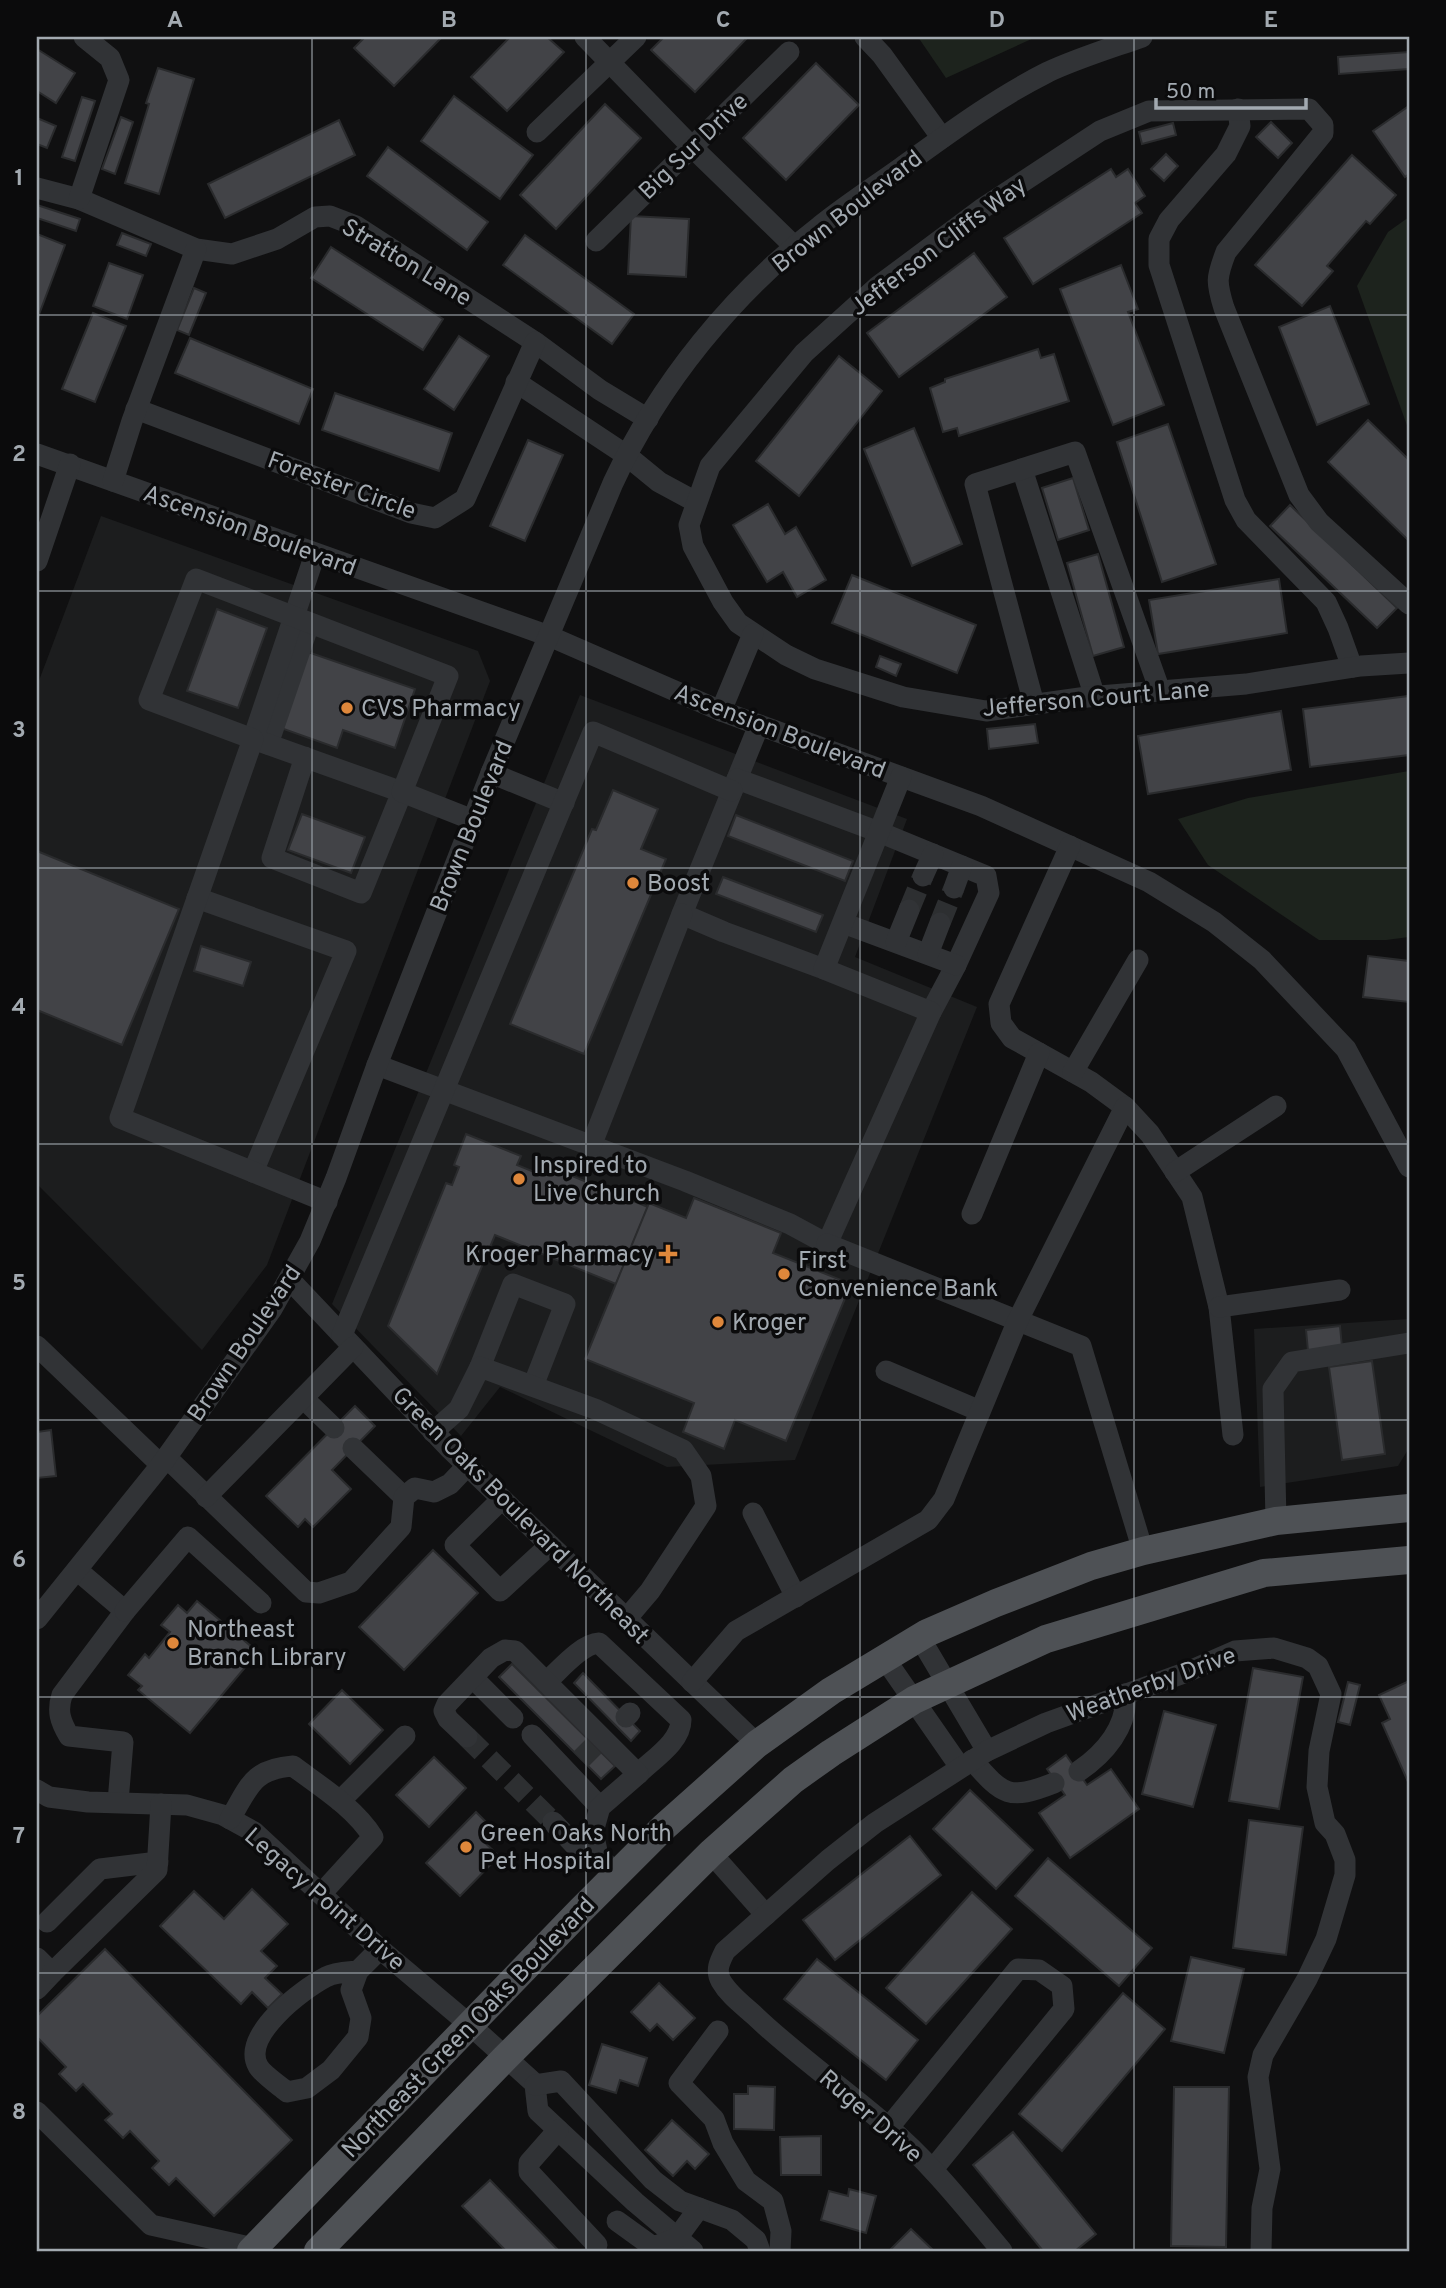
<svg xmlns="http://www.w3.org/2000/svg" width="1446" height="2288" font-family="Overpass,sans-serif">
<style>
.built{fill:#1c1d1e}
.green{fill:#1d231d}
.building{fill:#424347;stroke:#2a2b2d;stroke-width:2}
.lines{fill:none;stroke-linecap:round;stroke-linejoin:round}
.minor-tunnel{stroke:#2d2f31;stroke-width:21;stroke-dasharray:21 10;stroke-linecap:butt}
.minor{stroke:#313336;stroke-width:21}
.major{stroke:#4e5155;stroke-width:28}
.grid{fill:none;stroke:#a3aab1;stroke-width:2;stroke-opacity:0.55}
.poi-dot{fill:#de873b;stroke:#0b0b0c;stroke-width:2.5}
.labels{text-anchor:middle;stroke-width:7;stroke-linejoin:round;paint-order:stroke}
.street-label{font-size:24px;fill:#a3aab1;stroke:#0b0b0c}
.poi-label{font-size:24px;fill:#a3aab1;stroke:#0b0b0c;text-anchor:start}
.neatline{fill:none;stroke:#a3aab1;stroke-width:2.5}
.grid-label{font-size:23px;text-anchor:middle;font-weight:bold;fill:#a3aab1}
</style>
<rect width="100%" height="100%" fill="#101011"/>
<!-- built -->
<g class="built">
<polygon points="101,516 478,651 490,681 267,1265 202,1350 37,1184 37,686"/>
<polygon points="580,695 907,819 855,957 977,1007 795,1460 667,1467 500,1387 461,1436 332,1304"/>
<polygon points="1409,1319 1409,1448 1398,1466 1260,1487 1254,1329"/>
</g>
<!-- green -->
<g class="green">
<polygon points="918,37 1036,37 946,78"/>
<polygon points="1409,217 1409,431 1357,286 1388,232"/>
<polygon points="1409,771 1409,937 1386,940 1319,940 1208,865 1178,819 1248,798"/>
</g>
<!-- building -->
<g class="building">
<polygon points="365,37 442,37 394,86 354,48"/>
<polygon points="510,37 547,37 564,52 507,111 471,77"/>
<polygon points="664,37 748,37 695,92 651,50"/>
<polygon points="37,49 75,73 56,103 37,91"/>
<polygon points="1409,52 1409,69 1339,74 1338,57"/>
<polygon points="816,63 859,105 786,180 743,138"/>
<polygon points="158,68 194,79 159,194 125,183 149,104 146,103"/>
<polygon points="454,96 533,155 500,199 421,141"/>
<polygon points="82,97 95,101 75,161 62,157"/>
<polygon points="605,104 641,138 556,229 520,195"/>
<polygon points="1409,106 1409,174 1405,177 1373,131"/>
<polygon points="121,117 133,122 115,174 102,169"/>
<polygon points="37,118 56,126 47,148 37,144"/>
<polygon points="339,120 355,155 225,218 208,184"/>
<polygon points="1271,122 1292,143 1278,158 1256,137"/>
<polygon points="1173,123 1176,135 1142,144 1139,132"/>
<polygon points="388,147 488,222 467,250 367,176"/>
<polygon points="1166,154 1178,166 1164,181 1151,169"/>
<polygon points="1352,155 1396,195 1370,224 1366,221 1327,266 1333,271 1302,306 1255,265"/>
<polygon points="1111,169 1116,177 1128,169 1145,196 1135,203 1142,213 1033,284 1004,238"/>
<polygon points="37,205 80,219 76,231 37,218"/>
<polygon points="631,216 689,219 686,277 628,274"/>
<polygon points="122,233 151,244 146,256 117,245"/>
<polygon points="37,234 65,245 37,320"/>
<polygon points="525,235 634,314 612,344 503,265"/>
<polygon points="331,247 443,319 423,350 311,278"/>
<polygon points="974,253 1007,297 899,377 867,333"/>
<polygon points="109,263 143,275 127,319 93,306"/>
<polygon points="1121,265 1138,309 1128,312 1164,405 1113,425 1060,289"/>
<polygon points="194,288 206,293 189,335 177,330"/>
<polygon points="1330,306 1369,404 1317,425 1279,327"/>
<polygon points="93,313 126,326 95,402 62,389"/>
<polygon points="459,336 489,356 454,410 424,389"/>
<polygon points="190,338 313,389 299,424 175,373"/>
<polygon points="1038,349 1041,358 1054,354 1069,401 959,436 957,428 943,432 930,388 945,382 945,379"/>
<polygon points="839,356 882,391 799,496 756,461"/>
<polygon points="335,393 452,433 439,471 322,430"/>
<polygon points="1368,420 1409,460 1409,541 1328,462"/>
<polygon points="1168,424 1216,564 1162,582 1117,442"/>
<polygon points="914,428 962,544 912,566 864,449"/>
<polygon points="528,440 563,455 525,541 490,526"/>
<polygon points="1073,478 1089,530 1058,540 1042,488"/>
<polygon points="768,504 785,534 796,527 826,580 797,597 783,572 767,582 733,525"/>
<polygon points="1290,505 1397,608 1377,628 1270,526"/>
<polygon points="1098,554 1124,647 1093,656 1067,563"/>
<polygon points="852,575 976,625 957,673 832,623"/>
<polygon points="1279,579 1287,633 1158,654 1149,600"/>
<polygon points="217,609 267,628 238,708 187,691"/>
<polygon points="305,651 415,689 395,748 343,730 337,748 278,727"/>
<polygon points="880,656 901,664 896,676 876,667"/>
<polygon points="1409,696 1409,755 1310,767 1303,709"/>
<polygon points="1281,711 1291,770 1148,794 1138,736"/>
<polygon points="1035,724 1038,743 989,749 987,729"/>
<polygon points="613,790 658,809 641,849 666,859 584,1054 510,1024 592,829 596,830"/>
<polygon points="302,814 365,837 351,873 288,850"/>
<polygon points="736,815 853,861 845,881 728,836"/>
<polygon points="37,851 179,909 122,1045 37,1010"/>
<polygon points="723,877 823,915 816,932 716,894"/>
<polygon points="201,946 251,962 243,986 194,971"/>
<polygon points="1368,956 1409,961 1409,1002 1363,997"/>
<polygon points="466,1134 521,1156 517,1165 534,1172 538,1162 648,1207 616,1284 495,1235 437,1374 388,1326 446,1183 452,1185 459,1167 454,1165"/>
<polygon points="694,1198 781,1233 773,1253 851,1284 786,1441 735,1420 724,1449 683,1432 694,1403 585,1359 649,1203 686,1218"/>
<polygon points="1340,1326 1342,1347 1308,1351 1306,1330"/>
<polygon points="1372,1361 1385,1454 1342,1460 1329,1367"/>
<polygon points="355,1406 375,1426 332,1470 351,1489 313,1527 305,1519 298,1527 266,1496"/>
<polygon points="51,1430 56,1476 37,1478 37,1432"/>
<polygon points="433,1550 478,1593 404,1670 359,1627"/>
<polygon points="197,1601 258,1652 190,1733 138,1690 142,1686 128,1675 145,1654 149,1658 170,1632 161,1625 178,1605 187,1613"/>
<polygon points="512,1664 615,1766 601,1779 499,1677"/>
<polygon points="1253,1668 1303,1677 1279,1809 1229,1801"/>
<polygon points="583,1673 640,1731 631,1741 574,1683"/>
<polygon points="1409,1681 1409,1784 1382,1723 1390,1719 1379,1695"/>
<polygon points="1348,1682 1360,1685 1350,1725 1338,1722"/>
<polygon points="342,1690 383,1730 350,1764 309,1724"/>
<polygon points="1164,1711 1216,1725 1193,1807 1142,1794"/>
<polygon points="1066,1755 1087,1785 1111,1769 1139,1809 1070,1858 1039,1813 1065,1795 1047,1769"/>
<polygon points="434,1757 466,1788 429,1827 396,1795"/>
<polygon points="970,1790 1033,1850 996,1889 933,1829"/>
<polygon points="476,1812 491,1827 480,1838 499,1856 460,1896 426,1863"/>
<polygon points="1249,1820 1303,1827 1286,1955 1233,1948"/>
<polygon points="910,1836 941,1875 835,1960 803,1920"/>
<polygon points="1048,1858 1152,1948 1119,1986 1015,1896"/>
<polygon points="252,1889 288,1924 261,1951 277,1966 265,1978 282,1994 268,2008 252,1992 241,2004 160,1926 194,1891 224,1919"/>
<polygon points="972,1892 1012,1929 926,2024 886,1988"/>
<polygon points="105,1949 292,2140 214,2216 176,2178 169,2185 152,2168 159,2161 130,2131 123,2138 105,2120 112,2114 83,2084 76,2091 59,2074 66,2067 37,2037 37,2016"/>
<polygon points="1191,1957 1244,1969 1224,2053 1171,2041"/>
<polygon points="817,1959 918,2040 886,2080 784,1999"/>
<polygon points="659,1983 695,2018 673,2040 657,2024 650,2031 631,2012"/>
<polygon points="1123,1993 1165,2029 1062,2151 1019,2114"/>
<polygon points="602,2044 647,2058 638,2086 620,2080 616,2093 589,2085"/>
<polygon points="748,2086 775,2087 774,2130 734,2129 734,2094 748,2094"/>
<polygon points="1174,2087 1229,2087 1226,2247 1171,2246"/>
<polygon points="672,2120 709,2154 695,2169 687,2161 673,2176 645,2150"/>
<polygon points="1013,2132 1096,2234 1075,2251 1043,2251 973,2165"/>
<polygon points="821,2136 821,2175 781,2175 780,2137"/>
<polygon points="490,2180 559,2251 506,2251 462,2206"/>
<polygon points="849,2189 876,2196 866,2233 821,2220 829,2191 848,2196"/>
<polygon points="911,2229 934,2251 889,2251"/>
</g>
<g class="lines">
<!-- minor-tunnel -->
<g class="minor-tunnel">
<polyline points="909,910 923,876"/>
<polyline points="940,923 954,888"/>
<polyline points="467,1737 553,1822"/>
<polyline points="581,1759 594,1746"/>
</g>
<!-- minor -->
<g class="minor">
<polyline points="585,37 692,147 795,247"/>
<polyline points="865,37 882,55 942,138"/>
<polyline points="1238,109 1240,126 1226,154 1169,220 1159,239 1159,265 1235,500 1246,520 1326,602 1338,628 1352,667"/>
<polyline points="537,132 636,37"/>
<polyline points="37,188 79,199 196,249 232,254 277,239 315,217 330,216 356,226 535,342 600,390 648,419"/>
<polyline points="79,199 119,80 110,58 84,37"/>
<polyline points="596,241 789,52"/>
<polyline points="516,382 626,455 659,482 696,502"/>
<polyline points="136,409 411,513 435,518 465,499 535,342"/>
<polyline points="37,454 549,636 721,711 981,806 1149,882 1214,922 1262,960 1346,1049 1409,1167"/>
<polyline points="1022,469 1095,697"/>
<polyline points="113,481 132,421 196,249"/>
<polyline points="37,561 70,464"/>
<path d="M1409,604l-90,-82 -20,-27 -75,-187c-8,-26 -8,-30 2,-56l97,-119v-8l-14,-16 -160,2 -49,20 -117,77 -106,79 -73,66 -94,113 -21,59 4,21 30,56 15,21 48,32 29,14 88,28 83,14 101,-14 159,-13 115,-18 48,-3"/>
<polyline points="1034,704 975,484 1075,452 1160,691"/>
<polyline points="721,711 753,634"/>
<polyline points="759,725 682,914 724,932 824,969"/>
<polyline points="268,744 309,624"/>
<polyline points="305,757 272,858 361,893 402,792 253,739 315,554"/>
<polyline points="491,773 564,803"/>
<polyline points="737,779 879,832 986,876 989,893 956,965 931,1012"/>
<polyline points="1070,846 999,1004 1001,1023 1012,1038 1091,1082 1125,1107 1150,1134 1192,1197 1219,1307 1233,1435"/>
<polyline points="923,876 933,854"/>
<polyline points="954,888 962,866"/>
<polyline points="197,898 346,951 253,1172"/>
<polyline points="843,923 956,965"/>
<polyline points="896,942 909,910"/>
<polyline points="928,954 940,923"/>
<polyline points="377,1065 685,1181 790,1224 827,1244 931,1012 824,969 901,777"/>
<polyline points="1073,1072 1138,960"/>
<polyline points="591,1146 682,914"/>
<polyline points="1175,1172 1276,1106"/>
<polyline points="327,1202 120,1118 253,739 149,700 196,579 448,676 402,792 473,820"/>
<polyline points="972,1214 1039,1053"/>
<polyline points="827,1244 1081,1346 1143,1551"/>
<polyline points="290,1280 450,1449 757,1744"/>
<polyline points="1219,1307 1340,1290"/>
<polyline points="342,1335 593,732 732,791"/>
<polyline points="37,1346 161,1465"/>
<polyline points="480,1367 513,1284 565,1304 533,1386"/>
<polyline points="886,1371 980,1411"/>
<polyline points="303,1398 334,1428"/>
<polyline points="433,1432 459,1409 480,1367 595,1409 683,1450 701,1476 706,1506 650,1591 627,1618"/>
<polyline points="353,1448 404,1497"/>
<polyline points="166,1457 306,1592 319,1593 351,1582 401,1527 404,1497 415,1488 434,1492 450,1484 467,1466"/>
<polyline points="206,1497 353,1347"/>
<polyline points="502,1499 455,1545 500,1591 550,1545"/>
<polyline points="753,1513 796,1597"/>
<polyline points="1276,1521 1273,1389 1292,1362 1409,1343"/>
<path d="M77,1570l48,41 -63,84c-5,16 -2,26 7,41l54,6 -5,60"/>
<polyline points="125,1611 188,1537 261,1603"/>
<path d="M37,1619l124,-154 111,-156 38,-68 26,-63 41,-113 114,-292 122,-290c46,-99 120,-190 207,-257 26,-21 54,-39 82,-59 47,-34 94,-69 146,-95 30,-14 63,-24 94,-35"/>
<polyline points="920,1638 987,1751"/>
<polyline points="885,1659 960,1767"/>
<polyline points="473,1678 513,1718"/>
<path d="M546,1682c13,-11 35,-38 53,-39l82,77c0,22 -28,39 -43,54"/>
<polyline points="692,1682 736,1631 928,1520 944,1499 1018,1320 1125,1107"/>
<polyline points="626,1717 630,1713"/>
<polyline points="532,1735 600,1807"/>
<polyline points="467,1737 448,1719 444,1711 447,1704 491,1658 505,1650 515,1651 638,1774 600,1807 593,1832 598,1856 617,1874"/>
<path d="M972,1760c31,35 36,41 82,23"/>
<path d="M1079,1771c25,-17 50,-45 46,-77"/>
<polyline points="37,1790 49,1797 88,1802 187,1805 223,1815 254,1832 380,1949 470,2025 533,2082 535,2085 538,2111 635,2202 693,2251"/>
<polyline points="340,1801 405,1736"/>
<path d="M230,1819c19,-32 22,-50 63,-53 28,21 61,41 80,71l-52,57"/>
<polyline points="553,1822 586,1857 598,1856"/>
<polyline points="711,1853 766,1915"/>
<polyline points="47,1922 100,1869 158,1862"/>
<polyline points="37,1958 52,1973 37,1989"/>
<path d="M358,1971c-10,1 -23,1 -32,6 -23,12 -85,58 -68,89 4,8 22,20 29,26l20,-4 24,-18 27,-33 3,-19 -10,-28 7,-19 22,-22"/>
<polyline points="52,1973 157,1870 161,1804"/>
<polyline points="718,2031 679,2083 714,2119 723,2143 746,2181 773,2201 781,2231 780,2251"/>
<polyline points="535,2085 561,2081 653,2180 680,2201 732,2220 756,2240 760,2251"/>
<polyline points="37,2112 151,2225 254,2248"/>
<polyline points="889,2127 1018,1969 1039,1970 1062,1986 1064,2009 933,2169"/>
<polyline points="558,2130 529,2163 529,2172 597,2245"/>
<polyline points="617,2221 653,2247 677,2238 699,2208"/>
<path d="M1002,2251c-36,-43 -72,-89 -116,-126 -43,-37 -90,-70 -131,-109 -12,-11 -26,-21 -34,-35 -6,-11 -1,-20 4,-30l103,-91 47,-37 112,-72 59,-28 141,-51 48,-21 39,-3 33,10 11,8 13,28 -12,57 -2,36 8,36 10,11 10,26v15l-19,64 -19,40 -44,76 -5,22 12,92 -8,39 -1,43"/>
</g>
<!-- major -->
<g class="major">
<polyline points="251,2251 581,1910 664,1827 757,1744 831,1691 927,1633 996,1603 1091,1566 1143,1551 1276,1521 1409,1508"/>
<polyline points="318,2251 505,2058 711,1853 793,1780 831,1753 914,1700 1046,1639 1264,1573 1409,1560"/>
</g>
</g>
<!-- grid -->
<path class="grid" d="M312,37v2214M586,37v2214M860,37v2214M1134,37v2214M37,315h1372M37,591h1372M37,868h1372M37,1144h1372M37,1420h1372M37,1697h1372M37,1973h1372"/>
<!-- markers -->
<g class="poi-dot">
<circle cx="347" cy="708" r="7"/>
<circle cx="633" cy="883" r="7"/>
<circle cx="519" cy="1179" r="7"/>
<path d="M664.5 1243.5h7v7h7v7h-7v7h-7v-7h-7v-7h7z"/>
<circle cx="784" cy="1274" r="7"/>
<circle cx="718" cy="1322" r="7"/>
<circle cx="173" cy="1643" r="7"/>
<circle cx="466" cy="1847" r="7"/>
</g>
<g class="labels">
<!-- street labels -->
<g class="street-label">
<text transform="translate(693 146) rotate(-44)" y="8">Big Sur Drive</text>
<text transform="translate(847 211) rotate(-38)" y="8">Brown Boulevard</text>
<text transform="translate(938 246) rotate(-37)" y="8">Jefferson Cliffs Way</text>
<text transform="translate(407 262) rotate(31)" y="8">Stratton Lane</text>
<text transform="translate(342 485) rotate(20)" y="8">Forester Circle</text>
<text transform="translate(250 530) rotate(20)" y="8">Ascension Boulevard</text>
<text transform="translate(1096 698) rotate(-5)" y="8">Jefferson Court Lane</text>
<text transform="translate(780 731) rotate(21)" y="8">Ascension Boulevard</text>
<text transform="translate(471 826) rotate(-68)" y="8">Brown Boulevard</text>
<text transform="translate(244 1343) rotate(-56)" y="8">Brown Boulevard</text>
<text transform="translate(521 1515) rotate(45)" y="8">Green Oaks Boulevard Northeast</text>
<text transform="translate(1151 1684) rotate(-20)" y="8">Weatherby Drive</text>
<text transform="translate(325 1899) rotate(41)" y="8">Legacy Point Drive</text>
<text transform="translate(468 2027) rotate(-46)" y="8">Northeast Green Oaks Boulevard</text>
<text transform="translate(871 2116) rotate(41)" y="8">Ruger Drive</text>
</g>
<!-- poi labels -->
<g class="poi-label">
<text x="361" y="716">CVS Pharmacy</text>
<text x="647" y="891">Boost</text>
<text x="533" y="1173">Inspired to<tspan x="533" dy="28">Live Church</tspan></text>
<text x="654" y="1262" text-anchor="end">Kroger Pharmacy</text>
<text x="798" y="1268">First<tspan x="798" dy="28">Convenience Bank</tspan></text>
<text x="732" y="1330">Kroger</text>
<text x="187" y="1637">Northeast<tspan x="187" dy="28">Branch Library</tspan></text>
<text x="480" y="1841">Green Oaks North<tspan x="480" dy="28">Pet Hospital</tspan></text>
</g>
</g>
<!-- border -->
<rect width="1446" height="2288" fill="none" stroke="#0b0b0c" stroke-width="77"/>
<!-- scale -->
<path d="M1156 98v10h150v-10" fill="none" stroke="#a3aab1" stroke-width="3.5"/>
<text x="1166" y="98" font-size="21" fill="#a3aab1" stroke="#0b0b0c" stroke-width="5" paint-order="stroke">50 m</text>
<rect x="38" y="38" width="1370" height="2212" class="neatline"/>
<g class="grid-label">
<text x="175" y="27">A</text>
<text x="449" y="27">B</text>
<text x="723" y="27">C</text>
<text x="997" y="27">D</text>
<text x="1271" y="27">E</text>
<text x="19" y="185">1</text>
<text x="19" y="461">2</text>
<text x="19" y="737">3</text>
<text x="19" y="1014">4</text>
<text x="19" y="1290">5</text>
<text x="19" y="1567">6</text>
<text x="19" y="1843">7</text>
<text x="19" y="2119">8</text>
</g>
</svg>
